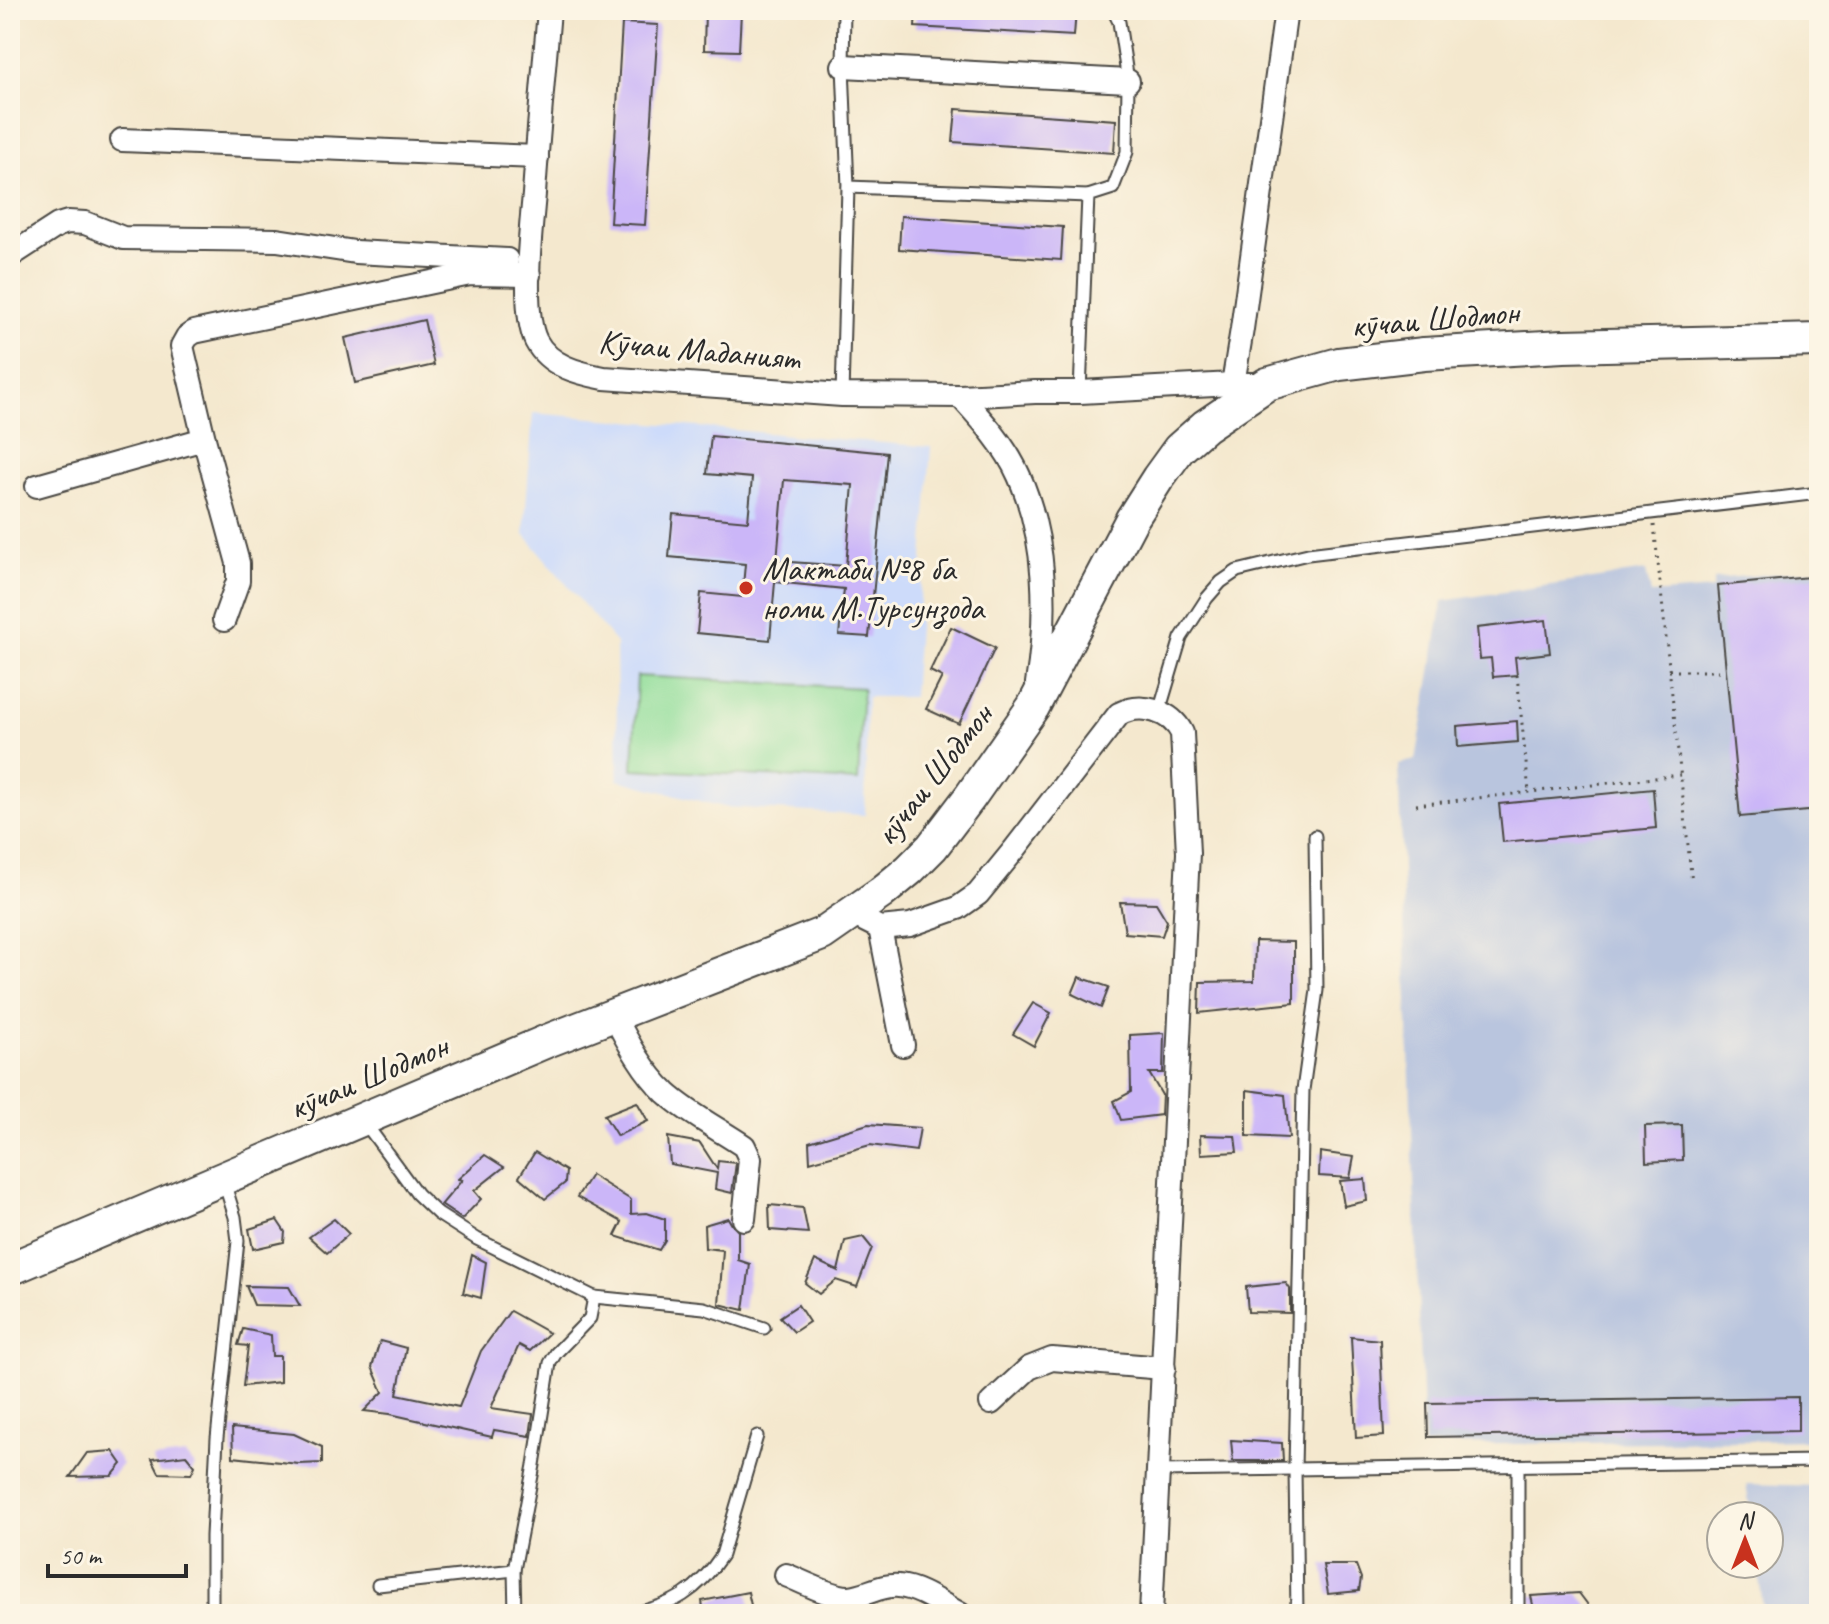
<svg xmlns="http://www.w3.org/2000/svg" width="1829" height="1624" font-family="Caveat,sans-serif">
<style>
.built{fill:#cddbfa}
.industrial{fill:#b9c5de}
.green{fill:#92de9b;stroke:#5e8463;stroke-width:2}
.building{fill:#cbb6f8;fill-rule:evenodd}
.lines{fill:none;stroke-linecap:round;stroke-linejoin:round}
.lane-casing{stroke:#494743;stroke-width:15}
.street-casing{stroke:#494743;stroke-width:26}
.secondary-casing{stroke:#494743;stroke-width:36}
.path{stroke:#494743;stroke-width:3;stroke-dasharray:2 6;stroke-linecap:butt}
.lane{stroke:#fff;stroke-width:11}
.street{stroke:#fff;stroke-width:22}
.secondary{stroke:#fff;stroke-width:32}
.poi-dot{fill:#c8321e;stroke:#fcf5e5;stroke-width:3}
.labels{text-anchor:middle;stroke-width:6;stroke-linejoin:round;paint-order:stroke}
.street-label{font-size:34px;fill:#2b2b2b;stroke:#fcf5e5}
.poi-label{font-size:34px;fill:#2b2b2b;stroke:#fcf5e5;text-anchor:start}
</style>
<rect width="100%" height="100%" fill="#fcf5e5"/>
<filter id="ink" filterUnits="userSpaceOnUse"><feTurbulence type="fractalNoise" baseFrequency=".0125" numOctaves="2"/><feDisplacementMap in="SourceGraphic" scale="16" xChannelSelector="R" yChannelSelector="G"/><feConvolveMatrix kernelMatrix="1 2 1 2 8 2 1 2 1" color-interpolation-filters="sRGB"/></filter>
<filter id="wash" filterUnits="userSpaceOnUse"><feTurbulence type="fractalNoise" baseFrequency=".006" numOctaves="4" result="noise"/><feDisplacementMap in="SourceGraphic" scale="32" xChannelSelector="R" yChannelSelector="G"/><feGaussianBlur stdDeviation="1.8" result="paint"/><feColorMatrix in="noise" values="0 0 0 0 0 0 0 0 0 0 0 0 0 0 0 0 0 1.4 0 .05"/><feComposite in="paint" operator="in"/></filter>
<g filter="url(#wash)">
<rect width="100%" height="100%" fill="#f4e8ce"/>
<!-- built -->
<polygon class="built" points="533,413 931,447 913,697 867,697 865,815 724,807 618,780 616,643 524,534"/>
<!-- industrial -->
<g class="industrial">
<polygon points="1819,570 1819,1440 1424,1445 1398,764 1416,760 1443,601 1646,571 1651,594 1713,589 1713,579"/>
<polygon points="1746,1484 1819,1486 1819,1614 1764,1614 1757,1564 1769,1564 1769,1516 1751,1516"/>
</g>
<!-- green -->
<polygon class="green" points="637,676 863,688 858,781 633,769"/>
<g id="blocks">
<!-- building -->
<g class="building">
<polygon points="916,10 1076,10 1074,36 915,27"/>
<polygon points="705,11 741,12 739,51 704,50"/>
<polygon points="622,23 658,25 645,225 610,223"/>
<polygon points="956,109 1116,120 1114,153 953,142"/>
<polygon points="901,216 1063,227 1061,260 899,249"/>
<polygon points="424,320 434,365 355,383 345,338"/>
<path d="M711,436l176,17 -18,184 -30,-2 5,-46 -69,-7 -5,58 -73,-7 4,-40 41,4 3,-33 -76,-7 4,-43 75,7 4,-43 -45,-4zM784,480l69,5 -7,81 -69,-5z"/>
<polygon points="1819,576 1819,609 1817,610 1819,633 1819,810 1740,817 1718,586"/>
<polygon points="1546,620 1550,653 1515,657 1517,675 1493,677 1491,658 1480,659 1477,628"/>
<polygon points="951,627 995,648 959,724 926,709 942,677 930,671"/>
<polygon points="1517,721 1518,742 1458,747 1457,726"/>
<polygon points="1653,789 1656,828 1503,842 1499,804"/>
<polygon points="1120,902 1156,903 1167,921 1162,936 1125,933"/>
<polygon points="1255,941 1294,942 1294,1003 1199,1013 1200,982 1254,981"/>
<polygon points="1079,977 1109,987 1101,1008 1072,994"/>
<polygon points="1033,1003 1051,1013 1034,1046 1013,1034"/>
<polygon points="1164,1033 1163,1073 1149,1073 1162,1095 1161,1115 1121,1120 1114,1101 1131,1092 1130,1035"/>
<polygon points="1247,1090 1285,1095 1289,1138 1247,1136"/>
<polygon points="637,1102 648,1121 617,1136 604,1115"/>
<polygon points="868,1124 920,1128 916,1151 870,1145 810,1162 809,1142"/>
<polygon points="1682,1125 1683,1160 1646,1162 1645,1126"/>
<polygon points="1200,1135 1235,1136 1237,1152 1201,1154"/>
<polygon points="668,1137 700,1143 717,1169 718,1161 736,1163 732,1193 715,1189 717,1173 670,1164"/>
<polygon points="535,1152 566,1171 565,1183 545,1199 519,1177"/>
<polygon points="1320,1152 1354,1157 1350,1178 1319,1176"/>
<polygon points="485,1155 504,1167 474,1191 481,1199 462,1219 441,1205 462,1180 458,1179"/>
<polygon points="591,1175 631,1200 631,1214 647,1213 665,1219 665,1240 659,1250 615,1236 622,1222 577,1197"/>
<polygon points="1365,1179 1367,1201 1344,1206 1340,1181"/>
<polygon points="769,1205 803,1208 808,1233 770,1230"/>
<polygon points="728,1218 732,1225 738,1231 738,1260 750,1264 744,1310 719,1304 723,1250 705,1248 704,1225"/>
<polygon points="334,1219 349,1234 327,1253 309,1237"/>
<polygon points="277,1220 285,1232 284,1242 253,1249 249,1229"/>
<polygon points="863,1237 872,1248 857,1287 836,1280 819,1294 805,1283 815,1260 838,1271 845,1241"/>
<polygon points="472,1255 486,1262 481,1298 463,1293"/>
<polygon points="1286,1283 1290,1289 1290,1313 1248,1312 1246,1287"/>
<polygon points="246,1286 289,1287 300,1306 254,1305"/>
<polygon points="798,1305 809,1322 794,1332 780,1317"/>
<polygon points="510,1311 549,1333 530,1351 519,1345 491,1408 533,1414 530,1436 494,1430 492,1437 390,1414 364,1411 383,1392 372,1367 380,1341 406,1348 397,1394 459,1407 481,1351"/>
<polygon points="243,1329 271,1335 272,1356 280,1356 280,1382 243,1386 248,1346 238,1345"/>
<polygon points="1351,1337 1380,1340 1384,1436 1356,1438"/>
<polygon points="1798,1397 1798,1431 1428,1437 1427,1403"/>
<polygon points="232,1428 294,1434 322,1447 322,1463 299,1464 233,1457"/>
<polygon points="1231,1440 1282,1443 1283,1461 1233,1461"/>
<polygon points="113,1451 122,1464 112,1476 70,1477 87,1453"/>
<polygon points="186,1455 195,1466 191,1474 159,1473 152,1459"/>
<polygon points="1323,1565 1356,1565 1361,1578 1359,1591 1328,1594"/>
<polygon points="748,1592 753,1614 704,1614 702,1601"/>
<polygon points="1579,1593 1588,1605 1587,1614 1535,1614 1531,1596"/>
</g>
</g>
</g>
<g filter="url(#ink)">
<use href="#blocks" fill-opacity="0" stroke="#494743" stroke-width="2"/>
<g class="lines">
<!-- lane casing -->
<g class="lane-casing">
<g id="lane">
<polyline points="848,187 1088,196 1113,188 1127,152 1128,81 1119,22 1113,10"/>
<polyline points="1080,392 1088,196"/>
<polyline points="842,395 848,187 843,66 844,10"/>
<polyline points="1159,712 1181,638 1207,598 1221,582 1237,571 1308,554 1819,493"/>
<polyline points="365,1123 417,1194 438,1214 477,1239 594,1297 590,1318 556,1353 550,1363 534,1465 514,1570 515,1614"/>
<polyline points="594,1297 704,1308 764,1328"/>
<polyline points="1159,1471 1819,1461"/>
<polyline points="378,1585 514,1570"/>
<polyline points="212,1614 212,1536 217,1438 238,1241 235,1217 224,1182"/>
<path d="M630,1614c43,-8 68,-23 92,-59l35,-119"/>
<polyline points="1297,1614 1295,1469 1303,1090 1317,990 1315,836"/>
<polyline points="1518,1614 1518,1466"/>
</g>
</g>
<!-- street casing -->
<g class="street-casing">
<g id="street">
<path d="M549,10c-5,61 -11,123 -15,184 -3,35 -13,117 2,147 13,25 42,32 68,37l238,17 118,1 75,-4h45l153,-8h33"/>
<polyline points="843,66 1128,81"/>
<polyline points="122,140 537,157"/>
<polyline points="10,256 58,225 68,222 85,223 123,238 277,240 355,252 507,260"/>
<polyline points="1233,384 1242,329 1286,10"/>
<path d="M960,396c22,24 46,50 59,80 28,63 29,140 18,207"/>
<polyline points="37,486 204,439"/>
<polyline points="224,620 238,581 238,563 204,439 182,346 187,337 194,332 470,274 529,275"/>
<path d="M852,914l28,14 30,-3 48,-17 20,-14 36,-44 105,-136c22,-12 52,-3 63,19l6,120 -37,761"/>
<polyline points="880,928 903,1045"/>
<path d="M614,1015c14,28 30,57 52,78 23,21 53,36 78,53l6,13 -6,60"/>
<polyline points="991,1403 1029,1368 1052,1359 1164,1368"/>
<path d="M786,1575c17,7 47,23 64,22 17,-2 32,-13 49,-11 21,2 42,18 61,28"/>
</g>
</g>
<!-- secondary casing -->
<g class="secondary-casing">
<polyline id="secondary" points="10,1269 547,1041 822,934 881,893 909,870 932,847 970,797 1033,707 1132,519 1158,478 1179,449 1205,426 1267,384 1339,364 1424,354 1563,346 1819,340"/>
</g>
<!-- path -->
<g class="path">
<polyline points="1654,525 1692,883"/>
<polyline points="1669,671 1726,671"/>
<polyline points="1517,675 1529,792"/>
<polyline points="1416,805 1680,775"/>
</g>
<!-- lane -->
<use href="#lane" class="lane"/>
<!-- street -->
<use href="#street" class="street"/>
<!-- secondary -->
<use href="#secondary" class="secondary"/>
</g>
</g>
<!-- markers -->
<circle class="poi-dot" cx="746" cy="588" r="8"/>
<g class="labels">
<!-- street labels -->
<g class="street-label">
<text transform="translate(1435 318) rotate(-5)" y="12">кӯчаи Шодмон</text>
<text transform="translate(699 349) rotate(5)" y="12">Кӯчаи Маданият</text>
<text transform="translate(933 774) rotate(-52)" y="12">кӯчаи Шодмон</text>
<text transform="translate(368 1076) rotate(-23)" y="12">кӯчаи Шодмон</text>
</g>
<!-- poi labels -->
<g class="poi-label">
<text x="762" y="580">Мактаби №8 ба<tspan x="762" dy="39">номи М.Турсунзода</tspan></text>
</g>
</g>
<!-- margin -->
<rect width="1829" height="1624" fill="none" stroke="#fcf5e5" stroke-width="40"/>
<!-- north arrow -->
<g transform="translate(1745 1540)"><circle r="38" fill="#fcf5e5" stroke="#a8a49b" stroke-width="2"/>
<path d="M0-6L14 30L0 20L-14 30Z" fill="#c8321e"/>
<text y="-12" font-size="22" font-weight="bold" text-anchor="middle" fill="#2b2b2b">N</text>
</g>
<!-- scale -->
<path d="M48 1564v12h138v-12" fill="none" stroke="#2b2b2b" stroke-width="4"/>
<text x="60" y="1564" font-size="24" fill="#2b2b2b" stroke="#fcf5e5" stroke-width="6" paint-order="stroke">50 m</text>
</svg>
